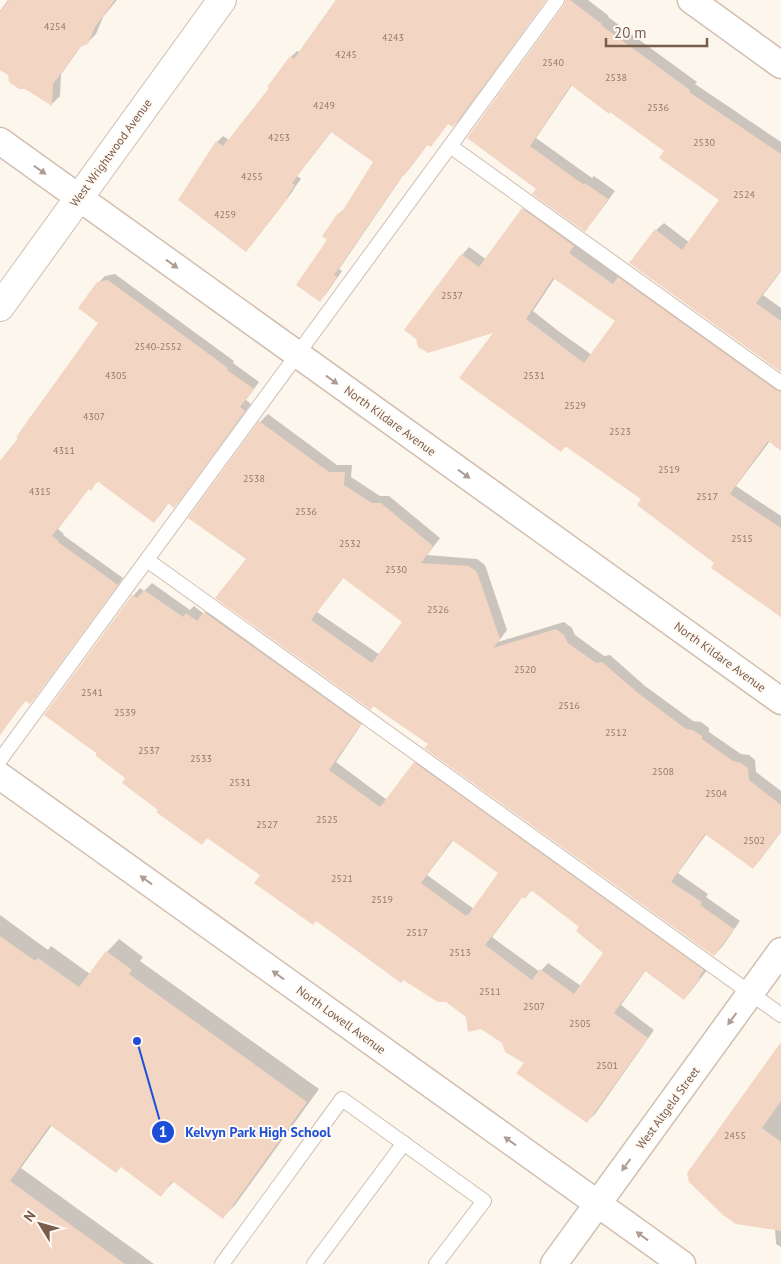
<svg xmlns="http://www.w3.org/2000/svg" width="781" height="1264" font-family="'PT Sans',sans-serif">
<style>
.shadow{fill:#0003;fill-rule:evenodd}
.building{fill:#f3d5c3;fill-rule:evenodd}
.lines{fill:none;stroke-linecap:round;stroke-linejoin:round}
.service-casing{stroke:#d1beb0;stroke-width:16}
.minor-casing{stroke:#d1beb0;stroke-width:29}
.tertiary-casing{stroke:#d1beb0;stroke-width:30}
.service{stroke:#fff;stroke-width:14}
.minor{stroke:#fff;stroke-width:26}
.tertiary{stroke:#fff;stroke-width:28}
.oneway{fill:#af9d94}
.labels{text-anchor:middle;stroke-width:4;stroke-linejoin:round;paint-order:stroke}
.number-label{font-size:10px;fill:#987a6a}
.street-label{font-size:12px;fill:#7a5c4d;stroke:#fffaf3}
.leader{fill:none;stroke:#1d4ed8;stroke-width:2}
.callout-dot{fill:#1d4ed8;stroke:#fffaf3;stroke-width:2}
.mark-label{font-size:15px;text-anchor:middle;font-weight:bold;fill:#fff}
.callout-label{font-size:14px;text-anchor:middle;font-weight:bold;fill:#1d4ed8;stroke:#fffaf3;stroke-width:4;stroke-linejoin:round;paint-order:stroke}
</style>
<rect width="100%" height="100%" fill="#fdf6ec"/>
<!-- shadow -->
<g class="shadow">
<polygon points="8,0 117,0 103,17 96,34 87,43 82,45 61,74 60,96 52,104 25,88 0,68 0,11"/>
<polygon points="336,0 546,0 459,120 453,126 449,123 428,144 410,168 404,174 339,269 342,271 326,294 320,300 329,239 339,214 345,208 375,162 332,131 297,176 301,179 293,190 293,191 252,244 217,142 223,136 229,140 271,88 291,57 297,51 299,52"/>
<polygon points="567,0 588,0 609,16 608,17 697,82 695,84 781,142 781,271 763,295 781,308 781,371 656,230 664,223 690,243 720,199 666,151 572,85 536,138 592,178 594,176 615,191 592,222 585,230 538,189 469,138 565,6"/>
<path d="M531,202l50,36 -5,7 205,136v60h-11l-34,45 45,30v101l-16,-12 -122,-106 -77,-53 -5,5 -65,-121 -79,8 -12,-9 57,-74 7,-8 18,13 36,-51zM555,278l62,42 -25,35 -35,-25 -24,-19z"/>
<polygon points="115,274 234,361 233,363 259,382 246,400 251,404 180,500 174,506 169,502 160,515 154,521 98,481 90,489 89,488 58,529 64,534 63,535 123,578 36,696 30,703 26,700 15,713 0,703 0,463 20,438 100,323 98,283 105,276"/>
<path d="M268,414l69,51h15l-1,12 29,19h9l51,42 -13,17 50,4 8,6 22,65 -9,12 66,-20 8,6 3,7 29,21 6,-1 35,31 48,35 8,1 8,6v4l32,22 8,1 6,5 1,12 25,19v41l-21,28 -7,7 -46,-34 -29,40 30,21 -2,3 34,24 -18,26 -8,8 -285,-211 -181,-185 12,-137zM344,577l60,45 -24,33 -63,-43z"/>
<path d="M152,583l38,27 4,-4 10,8 9,-9 154,111 -31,46 51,38 28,-37 7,-7 285,214 -16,21 -7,8 -38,-29 -25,35 33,25 -59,84 -8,7 -84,-79 -56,-41 -186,-126 -53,-38 -6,6 -43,-33 -32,-32 6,-182 7,-8 4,3zM454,839l46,33 -26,37 -47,-34zM533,889l48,38 24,25 -24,34 -33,-23 -8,9 -48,-35 31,-41 2,1z"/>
<polygon points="0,915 48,950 51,946 90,974 107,952 119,939 143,957 140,961 319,1089 235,1205 223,1217 174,1181 161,1195 121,1166 52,1125 21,1168 154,1264 0,1264"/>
<polygon points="781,1047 781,1247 776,1244 775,1228 736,1223"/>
</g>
<!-- building -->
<g class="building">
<polygon points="9,0 115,0 95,27 88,44 80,47 53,84 52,106 25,89 19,89 9,82 8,75 0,70 0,12"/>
<polygon points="336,0 546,0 453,127 448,124 431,147 427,145 404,176 403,175 334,275 337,277 320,302 296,285 327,240 322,236 338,213 340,215 373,162 331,132 292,183 295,185 287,197 288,198 246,252 178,200 216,141 223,146 228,139 229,139 269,88 267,87 290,56 294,59"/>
<polygon points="566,0 570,0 602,24 601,25 690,90 689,92 781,154 781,270 756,303 781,321 781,372 629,263 655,229 682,250 719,200 659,158 664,151 610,112 609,114 571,85 530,146 584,185 585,183 608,199 585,232 532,194 536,189 467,138 564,5"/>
<path d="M522,208l52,38 -5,7 44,31 5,-7 158,113 5,2v59l-13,-10 -38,53 51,34v89l-70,-49 3,-5 -77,-58 4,-6 -76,-53 -4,6 -102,-74 34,-45 -65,20 -10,-6 -2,-8 -12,-9 57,-76 18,13zM553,278l62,43 -31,42 -58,-44z"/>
<polygon points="108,280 228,368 227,370 254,389 240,407 245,411 174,508 168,503 154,523 97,481 91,491 89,489 52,536 59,541 58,542 118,585 30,704 25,701 0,735 0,461 18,438 16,437 98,323 78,308 97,282"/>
<path d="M259,421l70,51h16l-1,13 28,18h9l52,43 -12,17 48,3 8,6 23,67 -7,9 63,-19 8,6 4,8 28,20 6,-1 36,31 48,36 7,1 9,6v3l31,22 8,2 7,5 1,12 32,25v26l-28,38 -48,-35 -34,48 31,20 -2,3 34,24 -20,27 -290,-208 4,-4 -55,-38 -2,4 -156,-112 31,-39 -58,-41zM343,578l59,44 -30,41 -61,-43z"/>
<path d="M144,590l39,27 3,-4 11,8 7,-9 157,112 -32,46 51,37 34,-45 290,208 -5,7 1,1 -16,22 -39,-29 -31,42 34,25 -61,85 -71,-50 8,-10 -19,-11 -3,-9 -21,-14 -13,3 -2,-15 -20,-15h-8l-35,-22 -2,3 -85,-62 -3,4 -59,-42 6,-8 -53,-37 -5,7 -46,-33 2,-2 -36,-27 3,-5 -29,-22v-3l-52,-38 88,-120 5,3zM452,840l46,33 -30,42 -1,-1 -1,2 -45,-33zM531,890l48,37 -3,4 27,22 -29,41 -34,-25 -8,11 -47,-35 37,-48 3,2z"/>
<polygon points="0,936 35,961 38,958 79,987 106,951 132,970 129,974 307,1102 223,1219 172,1181 161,1197 121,1167 116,1173 50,1125 10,1181 125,1264 0,1264"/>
<polygon points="781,1042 781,1101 762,1128 781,1142 781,1231 736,1224 723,1215 689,1182 687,1173"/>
</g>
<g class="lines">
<!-- service casing -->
<g class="service-casing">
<g id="service">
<polyline points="450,146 781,383"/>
<polyline points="147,560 781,1015"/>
<polyline points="0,760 557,0"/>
<polyline points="222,1264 342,1099 484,1201 436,1264"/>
<polyline points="314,1264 404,1143"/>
</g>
</g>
<!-- minor casing -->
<g class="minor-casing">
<g id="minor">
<polyline points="691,0 781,65"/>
<polyline points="0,141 781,701"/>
<polyline points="0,776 682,1264"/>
<polyline points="554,1264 781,951"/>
</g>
</g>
<!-- tertiary casing -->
<g class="tertiary-casing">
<polyline id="tertiary" points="0,307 222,0"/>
</g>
<!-- service -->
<use href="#service" class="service"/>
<!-- minor -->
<use href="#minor" class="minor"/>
<!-- tertiary -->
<use href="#tertiary" class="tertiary"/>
</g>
<!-- one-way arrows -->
<defs><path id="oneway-solid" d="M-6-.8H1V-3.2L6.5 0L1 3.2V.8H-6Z" transform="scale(1.25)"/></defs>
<g class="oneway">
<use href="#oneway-solid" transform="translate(40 170) rotate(35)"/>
<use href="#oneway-solid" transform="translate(172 264) rotate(36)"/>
<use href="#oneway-solid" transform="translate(332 380) rotate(36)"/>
<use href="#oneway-solid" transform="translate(464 474) rotate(36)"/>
<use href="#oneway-solid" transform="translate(146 880) rotate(-144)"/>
<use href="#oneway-solid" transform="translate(278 975) rotate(-144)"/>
<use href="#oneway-solid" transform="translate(732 1019) rotate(126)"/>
<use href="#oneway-solid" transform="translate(510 1141) rotate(-144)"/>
<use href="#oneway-solid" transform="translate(626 1165) rotate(126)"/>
<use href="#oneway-solid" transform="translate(642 1236) rotate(-144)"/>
</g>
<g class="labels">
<!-- number labels -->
<g class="number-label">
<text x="55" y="30">4254</text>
<text x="393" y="41">4243</text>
<text x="346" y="58">4245</text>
<text x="553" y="66">2540</text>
<text x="616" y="81">2538</text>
<text x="324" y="109">4249</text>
<text x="658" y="111">2536</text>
<text x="279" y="141">4253</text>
<text x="704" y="146">2530</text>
<text x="252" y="180">4255</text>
<text x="744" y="198">2524</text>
<text x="225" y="218">4259</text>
<text x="452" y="299">2537</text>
<text x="158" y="350">2540-2552</text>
<text x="116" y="379">4305</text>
<text x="534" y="379">2531</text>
<text x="575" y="409">2529</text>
<text x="94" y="420">4307</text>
<text x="620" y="435">2523</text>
<text x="64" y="454">4311</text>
<text x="669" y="473">2519</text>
<text x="254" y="482">2538</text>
<text x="40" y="495">4315</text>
<text x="707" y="500">2517</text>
<text x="306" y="515">2536</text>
<text x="742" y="542">2515</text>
<text x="350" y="547">2532</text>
<text x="396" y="573">2530</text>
<text x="438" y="613">2526</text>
<text x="525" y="673">2520</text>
<text x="92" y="696">2541</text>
<text x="569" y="709">2516</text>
<text x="125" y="716">2539</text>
<text x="616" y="736">2512</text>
<text x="149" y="754">2537</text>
<text x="201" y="762">2533</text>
<text x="663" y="775">2508</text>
<text x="240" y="786">2531</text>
<text x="716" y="797">2504</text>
<text x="327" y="823">2525</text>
<text x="267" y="828">2527</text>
<text x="754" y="844">2502</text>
<text x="342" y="882">2521</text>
<text x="382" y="903">2519</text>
<text x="417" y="936">2517</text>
<text x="460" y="956">2513</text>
<text x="490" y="995">2511</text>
<text x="534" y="1010">2507</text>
<text x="580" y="1027">2505</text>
<text x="607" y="1069">2501</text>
<text x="735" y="1139">2455</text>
</g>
<!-- street labels -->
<g class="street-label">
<text transform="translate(111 153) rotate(-54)" y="4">West Wrightwood Avenue</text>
<text transform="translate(390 421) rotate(36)" y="4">North Kildare Avenue</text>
<text transform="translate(720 657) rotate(36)" y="4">North Kildare Avenue</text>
<text transform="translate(341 1020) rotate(36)" y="4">North Lowell Avenue</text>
<text transform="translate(668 1108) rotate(-54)" y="4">West Altgeld Street</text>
</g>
</g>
<!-- callouts -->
<path class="leader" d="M137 1041L163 1132"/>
<g class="callout-dot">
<circle cx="137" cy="1041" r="5"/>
<circle cx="163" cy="1132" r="12"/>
</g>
<g class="mark-label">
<text x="163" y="1137">1</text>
</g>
<g class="callout-label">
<text x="258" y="1137">Kelvyn Park High School</text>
</g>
<!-- north arrow -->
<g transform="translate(40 1224) rotate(307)" stroke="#fffaf3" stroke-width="4" paint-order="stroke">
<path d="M0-4L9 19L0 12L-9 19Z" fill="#7a5c4d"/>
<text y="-8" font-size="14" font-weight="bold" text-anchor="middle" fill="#7a5c4d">N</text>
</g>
<!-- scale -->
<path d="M606 38v8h101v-8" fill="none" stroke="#7a5c4d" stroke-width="2.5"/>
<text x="614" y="38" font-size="15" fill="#7a5c4d" stroke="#fffaf3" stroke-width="4" paint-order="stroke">20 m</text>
</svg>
